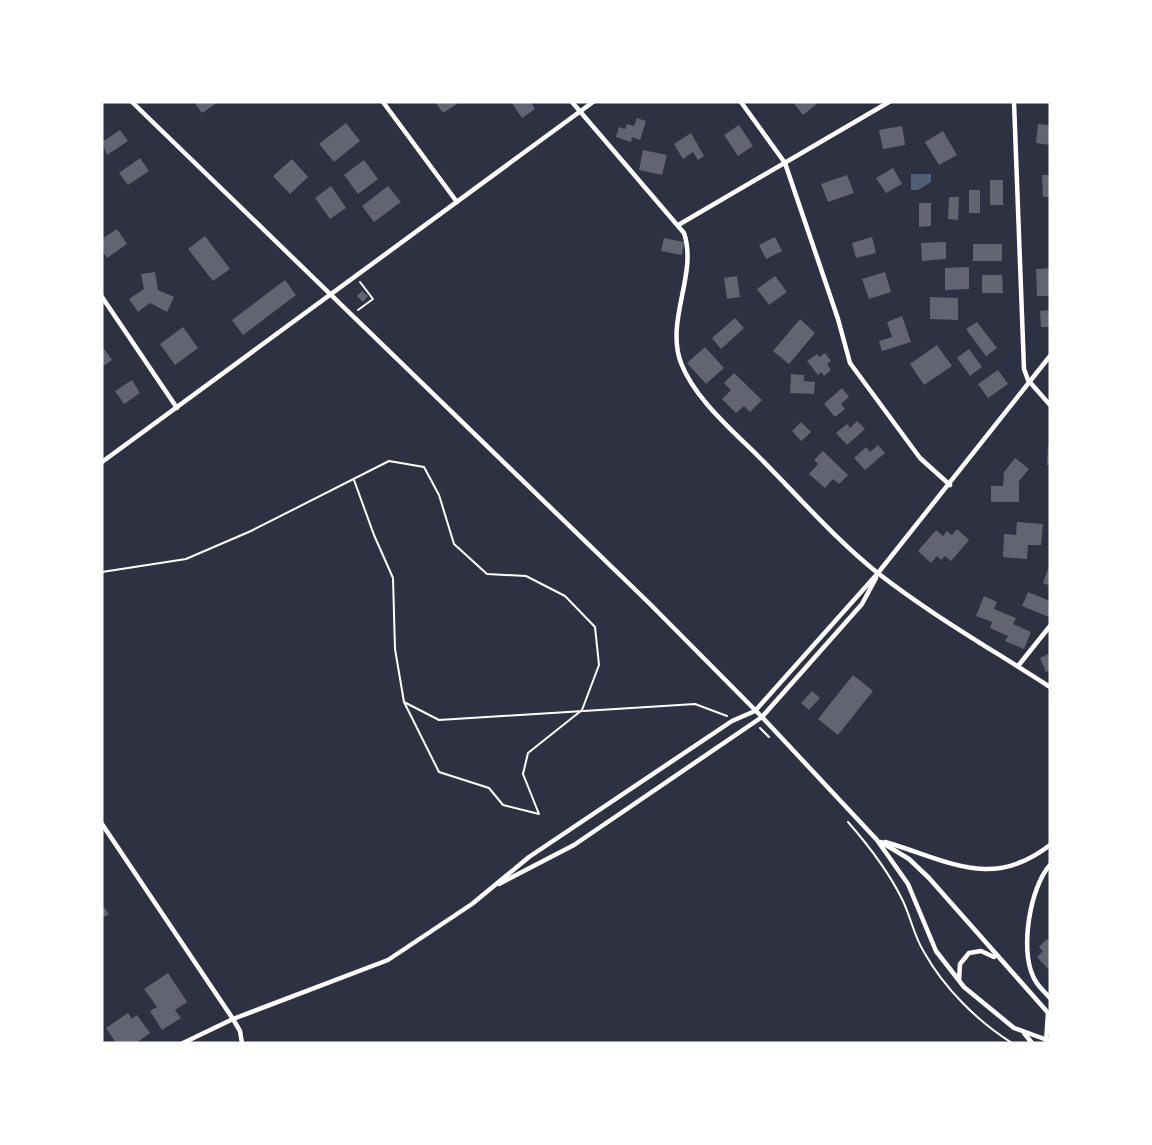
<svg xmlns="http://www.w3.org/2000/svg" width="1152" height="1145" font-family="'DM Sans',sans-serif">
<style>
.water{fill:#4f5d75}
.building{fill:#626471}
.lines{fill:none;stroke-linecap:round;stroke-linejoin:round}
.path{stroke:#fff;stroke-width:2}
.minor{stroke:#fff;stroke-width:4.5}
</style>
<rect width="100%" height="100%" fill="#2d3142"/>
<!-- water -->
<polygon class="water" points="911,174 931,174 931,182 918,190 911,190"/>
<!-- building -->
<g class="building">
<polygon points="194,102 218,102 202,113"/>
<polygon points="435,102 460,102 443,113"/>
<polygon points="511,102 531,102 535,109 522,118"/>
<polygon points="793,102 819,102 803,115"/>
<polygon points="637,118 646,121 640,140 632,137 631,142 616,137 619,127 625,129 627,124 634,126"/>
<polygon points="346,123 360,141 334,162 319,144"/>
<polygon points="1038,124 1050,125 1050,145 1036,143"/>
<polygon points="739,125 753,146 738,156 724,135"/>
<polygon points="902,126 905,145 883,149 879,130"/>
<polygon points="120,130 128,141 107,155 102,142"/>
<polygon points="943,131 957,155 939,165 925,142"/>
<polygon points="691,133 704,156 698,160 693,152 683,159 674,144"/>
<polygon points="643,150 667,155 662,175 639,170"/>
<polygon points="140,158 149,171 128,185 119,173"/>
<polygon points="292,159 308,177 290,194 273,176"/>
<polygon points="364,160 378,179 358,194 344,175"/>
<polygon points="893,168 902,184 886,193 876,178"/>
<polygon points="847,175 854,193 828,202 821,184"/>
<polygon points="1042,175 1050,175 1050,197 1043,197"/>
<rect x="990" y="180" width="13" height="25"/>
<polygon points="331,186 346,208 330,219 315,198"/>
<polygon points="388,186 401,202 374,222 362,206"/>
<rect x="969" y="190" width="11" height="23"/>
<polygon points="949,197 959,197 958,220 948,219"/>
<polygon points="919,203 931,203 931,226 919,227"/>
<polygon points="117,229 127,244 107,258 102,250 102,239"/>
<polygon points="205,236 230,269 213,281 188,249"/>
<polygon points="775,237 782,251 766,259 759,245"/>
<polygon points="872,237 876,253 856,258 852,243"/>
<polygon points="664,238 684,242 682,255 661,251"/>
<polygon points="946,242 946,259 922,261 921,243"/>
<rect x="973" y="244" width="29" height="17"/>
<polygon points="969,267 969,289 945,290 945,268"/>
<polygon points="1050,268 1050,296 1037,296 1036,269"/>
<polygon points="155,272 158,290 174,297 167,312 150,303 138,312 129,299 144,289 141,274"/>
<polygon points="885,272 891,292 869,299 862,279"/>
<polygon points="982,275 1002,275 1003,293 982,293"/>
<polygon points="737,276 740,297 727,299 724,278"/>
<polygon points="775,276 787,292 769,305 757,289"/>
<polygon points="285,280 296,295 243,335 232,320"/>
<polygon points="362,291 368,296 363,302 357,296"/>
<polygon points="930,297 958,298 958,320 930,319"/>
<polygon points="1050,310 1050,327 1041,327 1040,311"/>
<polygon points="902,316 911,342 882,351 879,341 892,337 887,322"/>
<polygon points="735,318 744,328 721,349 712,338"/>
<polygon points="800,319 815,333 789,364 773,351"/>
<polygon points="977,322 997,348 986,356 966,329"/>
<polygon points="183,327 198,348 175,365 160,344"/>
<polygon points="937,345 952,366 924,385 910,364"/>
<polygon points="102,346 112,360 102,367"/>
<polygon points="705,347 724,368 706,384 687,363"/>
<polygon points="969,349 982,367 970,376 957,358"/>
<polygon points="825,353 831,361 827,364 831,370 824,376 821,372 818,375 807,361 817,354 819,357"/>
<polygon points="998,370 1008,384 988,398 978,384"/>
<polygon points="734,373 762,400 750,412 744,406 736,413 722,399 731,390 724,383"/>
<polygon points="791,374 804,375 804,381 815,382 814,394 790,393"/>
<polygon points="132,380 140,393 124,404 115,391"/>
<polygon points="842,388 849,397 841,404 845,409 835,417 824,404"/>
<polygon points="857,421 865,429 847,445 836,433 847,424 850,428"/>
<polygon points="801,422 811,432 801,441 792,431"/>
<polygon points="878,445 885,453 865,470 854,458 866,447 870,452"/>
<polygon points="1048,445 1050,445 1050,465 1047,465"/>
<polygon points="823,451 848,475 839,484 833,479 825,488 809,474 818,464 814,460"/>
<polygon points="1015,458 1029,469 1019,481 1019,502 991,502 991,486 1003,486 1004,472"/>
<polygon points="1017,522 1043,524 1041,545 1028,545 1027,559 1003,557 1004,534 1016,535"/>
<polygon points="957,529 969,540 951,561 945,556 941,560 937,556 931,563 918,551 936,530 943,536 947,531 952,535"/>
<polygon points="1048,569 1050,569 1050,586 1043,583"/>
<polygon points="1028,592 1050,601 1049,617 1022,606"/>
<polygon points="984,596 997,602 994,609 1016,618 1013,624 1031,632 1024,649 1005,641 1008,636 990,628 992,622 976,616"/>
<polygon points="1050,653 1050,670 1046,672 1040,658"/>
<polygon points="853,675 873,691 838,735 818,719"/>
<polygon points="812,691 820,698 809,710 801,703"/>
<polygon points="104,907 109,914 102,918 102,908"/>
<polygon points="1047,939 1050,942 1050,971 1037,957 1043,951 1039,947"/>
<polygon points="168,973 187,1002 175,1010 181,1018 162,1030 150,1011 157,1007 144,989"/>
<polygon points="128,1013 132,1019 137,1015 150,1033 136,1043 116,1043 106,1028"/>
</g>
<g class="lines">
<!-- path -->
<g class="path">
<polyline points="358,310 373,299 360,282"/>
<polyline points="102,572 186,559 251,531 389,461 424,467 439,495 454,544 487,574 526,576 565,596 595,627 599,665 582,710 528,753 523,774 539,814 503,805 489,788 439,772 404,702 395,649 393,578 374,535 354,480"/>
<polyline points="404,702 439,720 695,704 727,716"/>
<polyline points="760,728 769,737"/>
<path d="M848,822c21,24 41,50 55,79 8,17 11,35 21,51 20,36 53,69 88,91"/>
</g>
<!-- minor -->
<g class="minor">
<polyline points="132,102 650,604 762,717 877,840 908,884 936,951 964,987 1014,1028 1050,1041"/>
<polyline points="383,102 457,202"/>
<path d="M572,102l112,131c14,41 -19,87 -3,130 14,36 51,67 78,94 39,39 77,83 120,117 54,42 114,76 171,113"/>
<polyline points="741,102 785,163 838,319 850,363 920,458 950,485"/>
<polyline points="1014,102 1024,369 1028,380 1050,405"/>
<polyline points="680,224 889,102"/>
<polyline points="102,297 177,408"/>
<polyline points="102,462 593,102"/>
<polyline points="1018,666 1050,626"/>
<polyline points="102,824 233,1019 240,1031 242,1043"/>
<polyline points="881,842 909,859 929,878 1050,1015"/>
<path d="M885,842c63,18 106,49 165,3"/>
<path d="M1050,865c-20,22 -30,84 -17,111 3,9 11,15 17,22"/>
<polyline points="499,884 574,845 762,717 862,604 876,578"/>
<polyline points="959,980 960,964 969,953 981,951 994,957"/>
<polyline points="1024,1033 1032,1043"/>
<polyline points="183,1043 233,1019 388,960 472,904 529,857 732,721 755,711 878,573 1050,356"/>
<polyline points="1046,1043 1048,1013"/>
</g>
</g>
<!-- border -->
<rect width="1152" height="1145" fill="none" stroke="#ffffff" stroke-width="207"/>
</svg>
